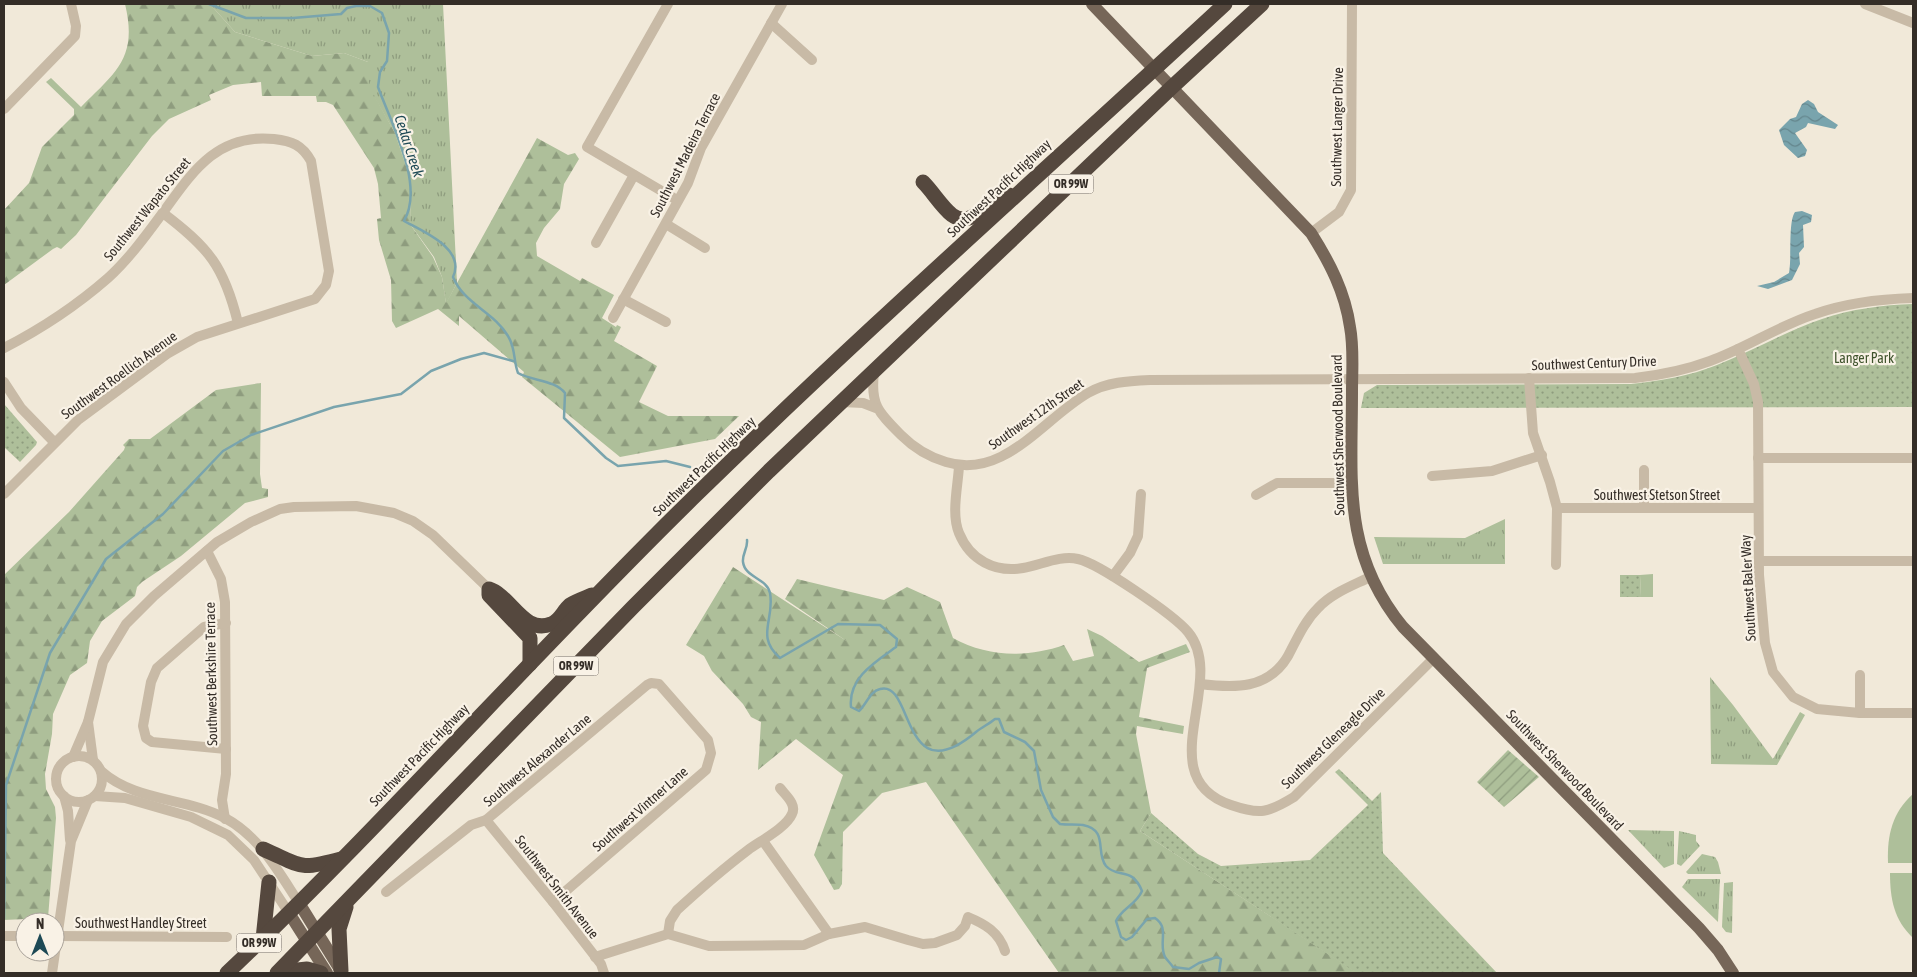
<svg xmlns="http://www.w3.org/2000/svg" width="1917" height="977" font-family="'Asap Condensed',sans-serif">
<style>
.grass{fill:url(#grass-tufts)}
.forest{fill:url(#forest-firs)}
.park{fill:url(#park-dots)}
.garden{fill:url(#garden-furrows)}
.pitch{fill:#aebf9a}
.water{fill:url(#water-waves)}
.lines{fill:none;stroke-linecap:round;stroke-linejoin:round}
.stream{stroke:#79a4ad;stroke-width:2.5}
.minor{stroke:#c8baa6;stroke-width:10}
.major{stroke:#766658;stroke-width:12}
.highway{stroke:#55483e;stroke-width:15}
.labels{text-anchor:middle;stroke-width:4.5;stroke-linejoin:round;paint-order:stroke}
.shield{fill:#f9f2e6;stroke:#6f6860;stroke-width:1}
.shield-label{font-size:12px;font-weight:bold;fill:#342d27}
.street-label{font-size:14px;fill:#342d27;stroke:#f9f2e6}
.park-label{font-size:14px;fill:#3e522b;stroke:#f9f2e6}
.water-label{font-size:15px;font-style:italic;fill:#1d4955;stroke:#f9f2e6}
</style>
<defs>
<pattern id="grass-tufts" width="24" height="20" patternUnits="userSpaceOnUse" patternTransform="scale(1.25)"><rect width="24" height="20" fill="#aebf9a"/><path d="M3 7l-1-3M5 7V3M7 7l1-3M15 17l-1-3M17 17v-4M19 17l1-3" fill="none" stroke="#8e9c7e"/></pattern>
<pattern id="forest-firs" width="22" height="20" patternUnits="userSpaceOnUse" patternTransform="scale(1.25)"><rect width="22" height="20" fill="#aebf9a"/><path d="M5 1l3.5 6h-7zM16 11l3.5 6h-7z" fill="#8e9c7e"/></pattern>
<pattern id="park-dots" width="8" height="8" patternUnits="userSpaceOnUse" patternTransform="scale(1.25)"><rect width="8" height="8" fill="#aebf9a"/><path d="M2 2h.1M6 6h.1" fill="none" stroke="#8e9c7e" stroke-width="1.8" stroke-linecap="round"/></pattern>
<pattern id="garden-furrows" width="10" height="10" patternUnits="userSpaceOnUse" patternTransform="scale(1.25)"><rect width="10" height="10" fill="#aebf9a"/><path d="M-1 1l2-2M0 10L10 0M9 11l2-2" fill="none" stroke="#8e9c7e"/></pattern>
<pattern id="water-waves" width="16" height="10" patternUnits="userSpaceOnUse" patternTransform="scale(1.25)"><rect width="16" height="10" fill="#79a4ad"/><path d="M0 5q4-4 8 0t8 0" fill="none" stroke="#64868d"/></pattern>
</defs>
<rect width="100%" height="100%" fill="#f1e9d9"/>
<!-- grass -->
<g class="grass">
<polygon points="210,4 443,4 457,283 446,304 442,277 434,257 410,224 411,181 395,133 368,86 368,62 344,53 312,56 235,32"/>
<polygon points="1505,519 1505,564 1383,564 1374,537 1465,538"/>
<polygon points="1710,677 1733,705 1773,759 1800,712 1805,715 1777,765 1711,764"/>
<polygon points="1628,830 1674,831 1674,864 1664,868"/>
<polygon points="1679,831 1696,835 1696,841 1700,846 1681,866 1677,864"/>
<polygon points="1702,854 1715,857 1718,862 1721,874 1688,874 1686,872"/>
<polygon points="1688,879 1720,879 1718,922 1682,887"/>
<polygon points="1733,882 1732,933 1726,932 1722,927 1724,883"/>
</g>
<!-- forest -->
<g class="forest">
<path d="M125,4h85l25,28 77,24 32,-3 24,9 1,24 26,47 16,48 -1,43 23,33 9,20 4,26 91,-165 31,17 7,-2 4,6 -15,25 -4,25 -16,19 -8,15 1,13 43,25 2,-3 32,17 -12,23 14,9 1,-2 4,2 -7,14 43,25 -18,36 29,14h71l-24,23 -95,18 -98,-80 2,-5 -65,-56v10l-21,-17 -42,19 -4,-7 -1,-41 -12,-40 -2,-21 4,-1 -3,-34 -4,-16 -41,-63 -7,-3h-9l-1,-6h-54l-1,-14 -28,3 -24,10 2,5 -42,19 -17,17 -76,99 -15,14 -4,-2 -4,2 -49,36v-75l25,-27 13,-36 32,-32v-6l-28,-27 5,-4 30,29c35,-35 57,-49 44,-103z"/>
<polygon points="261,383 260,474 262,488 268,489 268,497 245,503 181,556 142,582 137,587 135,596 102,621 90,641 87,663 70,675 53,714 52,734 45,774 46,789 55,807 56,818 48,918 4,920 4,575 69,512 124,450 125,447 123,445 129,439 150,439 216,390"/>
<path d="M733,567l115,75 -63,-43 12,-20 87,21 23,-13 33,15 13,36c34,19 74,20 111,7l9,16 21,-5 -7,-27 15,7 37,26 47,-18 4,8 -43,16 -8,49 45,9 -1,8 -46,-8 -1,8 15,79 -11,18 216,141 50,1h-347l-133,-191 -44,11 -39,39 -1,52 -3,5 -5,1 -20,-35 29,-80 -47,-36 -38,31 3,-48 -10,-5 -8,-13 -31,-33 -8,-15 -18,-11z"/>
</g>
<!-- park -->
<g class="park">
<path d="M1913,304v103l-552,1 3,-15 13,-8 254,-1c29,-3 59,-8 86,-19 36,-14 69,-34 105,-46 29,-10 61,-14 91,-15z"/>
<polygon points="4,404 37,442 36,445 20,462 4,447"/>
<polygon points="1620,575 1640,575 1641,597 1620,597"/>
<polygon points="1339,769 1372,801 1381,792 1383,853 1497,973 1264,973 1355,972 1140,831 1151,813 1198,854 1221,866 1310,860 1368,805 1335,772"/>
</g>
<!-- garden -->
<polygon class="garden" points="1508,750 1539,777 1504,807 1477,782"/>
<!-- pitch -->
<g class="pitch">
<polygon points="1653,574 1653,597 1641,597 1640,575"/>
<path d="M1913,794v69h-25c-1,-28 4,-50 25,-69z"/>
<path d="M1890,873h23v65c-19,-18 -23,-39 -23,-65z"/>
</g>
<!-- water -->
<g class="water">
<polygon points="1808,100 1814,104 1818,112 1838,125 1835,129 1808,123 1806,127 1795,133 1807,150 1805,156 1798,158 1784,145 1779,130 1790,119 1796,117 1802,104"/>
<path d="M1802,211l10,4 -1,7 -8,3 1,22 -5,6 1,11 -8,16 -24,9 -11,-3 17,-4 15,-9c3,-16 -1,-51 6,-61z"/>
</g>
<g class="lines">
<!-- stream -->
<g class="stream">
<path d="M209,4l37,14h47l48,-4 6,-6 9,-2h14l12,7 7,20 -2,28 -7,11 -2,15c13,36 47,98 26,134 20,11 62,28 49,56 11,27 41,35 55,59 8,13 5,24 10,37 14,8 37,7 47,20l-1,25 42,40 12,8 48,-5 24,6"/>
<path d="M747,540c1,8 -5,14 -4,22 2,16 24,16 27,31 5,27 -15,43 10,65l58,-34 42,1 17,14 -1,8c-21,15 -48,31 -45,60l8,4c7,-6 11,-20 21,-22 34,-10 21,106 96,43 6,-5 13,-8 19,-13h4l5,13 21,10 9,9 7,39 12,27 7,7c8,1 16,0 23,1 26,5 12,28 23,41 12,13 26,0 36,25 -6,14 -20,17 -26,30l5,16 5,3 6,-3 15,-18 8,-1c15,10 3,25 10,39 2,3 6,7 8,10l16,2 10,-6 18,-6 4,2 -2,14"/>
<polyline points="4,919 6,785 50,653 106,559 163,514 223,451 251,435 334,407 401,394 431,371 461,359 484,353 513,361"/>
</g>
<!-- minor -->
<g class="minor">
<polyline points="668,4 587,147 677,200"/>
<polyline points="1865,4 1913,23"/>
<polyline points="771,23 812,60"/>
<polyline points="4,109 75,36 76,26 71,4"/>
<path d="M163,213c46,35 61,53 75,110"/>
<polyline points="666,224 705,248"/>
<polyline points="1311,233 1339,212 1351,190 1352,4"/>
<polyline points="596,243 634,175"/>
<polyline points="623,299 666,322"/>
<polyline points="613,318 688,183 701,148 782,4"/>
<path d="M4,348c37,-19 72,-42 104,-70 21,-19 39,-44 56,-67 29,-40 54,-78 110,-72 18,2 28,6 37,22l18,110 -3,14 -11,14 -118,38 -30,17 -89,66 -74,74"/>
<polyline points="1738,349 1754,384 1758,402 1759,575 1765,643 1773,672 1793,697 1817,709 1860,713 1913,713"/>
<path d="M874,373c-4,32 5,40 27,62 12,12 28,22 45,27 58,18 97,-43 142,-69 19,-11 40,-12 62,-13l485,-2c26,-3 51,-8 75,-17 36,-13 68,-35 105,-47 31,-11 65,-15 98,-16"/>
<polyline points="1529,378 1533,433 1550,482 1557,508 1556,565"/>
<polyline points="4,382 21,408 54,442"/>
<polyline points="842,402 863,403 876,408"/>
<polyline points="1758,458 1913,458"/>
<path d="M959,466c-1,20 -8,48 0,67 11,27 36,40 64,35 18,-3 37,-13 55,-9 20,4 96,56 110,73 41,49 -40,145 43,173 29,10 37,8 63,-8l140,-139"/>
<polyline points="1644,470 1644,508"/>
<polyline points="1432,476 1492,471 1542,455"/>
<polyline points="1256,495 1277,483 1352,483"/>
<polyline points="1557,508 1758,508"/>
<polyline points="207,551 221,579 225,602 226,774 222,800 225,819"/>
<polyline points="1759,561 1913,561"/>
<polyline points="1113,576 1130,553 1138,536 1141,494"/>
<polyline points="226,623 204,627 157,668 151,682 143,726 146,738 152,742 226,749"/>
<polyline points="1860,675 1860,713"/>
<path d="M1200,684c34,4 68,6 88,-28 9,-17 16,-34 30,-48 14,-15 34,-22 52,-31"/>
<polyline points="88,722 93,760"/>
<circle cx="79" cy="779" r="23"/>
<polyline points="73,757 88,722 103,662 126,624 154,596 217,542 251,522 280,509 294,507 356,506 394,513 413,521 433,535 489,589"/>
<path d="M101,771c35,31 84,26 124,47 35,19 53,53 74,85"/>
<polyline points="64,796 68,811 70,840"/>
<polyline points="95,796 125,798 191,817 228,835 254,860 289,913"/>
<polyline points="486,820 553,902 601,964 604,973"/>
<polyline points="763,841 829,934"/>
<polyline points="386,892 471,825 486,820 647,685 651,683 659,684 708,740 711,753 706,770 553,902"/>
<path d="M668,934l2,-13 7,-11c23,-21 46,-41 71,-60 12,-9 38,-22 44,-36 5,-10 -7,-19 -12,-26"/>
<polyline points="4,936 25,936"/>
<polyline points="55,936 227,937"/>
<path d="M595,957l73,-23 41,12 95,-1 25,-11 36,-7 43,13 15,4 12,-1 22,-8 8,-9 3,-9c17,7 31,15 37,34"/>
<polyline points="52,973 71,841 88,800"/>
</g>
<!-- major -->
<g class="major">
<path d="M1092,4l219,229c19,30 34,59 39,94 4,21 2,43 2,65 0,89 -10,161 51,235l296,301 19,22 15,23"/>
<polyline points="299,903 341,971"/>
<polyline points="289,913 327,973"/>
</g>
<!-- highway -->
<g class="highway">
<path d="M923,182c10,10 18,24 29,33 22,16 35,-20 57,-20"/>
<path d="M530,664v-26l-41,-43v-6c22,7 35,46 62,35 9,-3 12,-13 19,-19 6,-4 15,-7 22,-10"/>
<path d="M263,849c39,17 34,22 78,10"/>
<polyline points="263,939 269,882"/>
<polyline points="341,971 339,929 346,907"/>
<polyline points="279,972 307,969 321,973"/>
<path d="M227,973c162,-154 310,-323 470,-479 172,-168 352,-327 528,-490"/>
<polyline points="277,973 633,607 769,471 1171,88 1262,4"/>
</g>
</g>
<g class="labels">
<!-- shield labels -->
<g class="shield">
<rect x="1048.5" y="174.5" width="45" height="19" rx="4"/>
<rect x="553.5" y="656.5" width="45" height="19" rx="4"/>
<rect x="236.5" y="933.5" width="45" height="19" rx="4"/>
</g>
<g class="shield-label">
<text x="1071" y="188">OR 99W</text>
<text x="576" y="670">OR 99W</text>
<text x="259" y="947">OR 99W</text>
</g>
<!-- street labels -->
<g class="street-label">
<text transform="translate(1337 127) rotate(-89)" y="5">Southwest Langer Drive</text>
<text transform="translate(685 155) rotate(-63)" y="5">Southwest Madeira Terrace</text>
<text transform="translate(999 188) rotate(-43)" y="5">Southwest Pacific Highway</text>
<text transform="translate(147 209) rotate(-51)" y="5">Southwest Wapato Street</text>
<text transform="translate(1594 363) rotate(-2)" y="5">Southwest Century Drive</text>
<text transform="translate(119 375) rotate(-36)" y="5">Southwest Roellich Avenue</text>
<text transform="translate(1036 414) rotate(-35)" y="5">Southwest 12th Street</text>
<text transform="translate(1338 435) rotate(-91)" y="5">Southwest Sherwood Boulevard</text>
<text transform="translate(704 466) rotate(-44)" y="5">Southwest Pacific Highway</text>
<text x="1657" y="500">Southwest Stetson Street</text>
<text transform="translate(1748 588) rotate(-93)" y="5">Southwest Baler Way</text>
<text transform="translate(211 674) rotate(-91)" y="5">Southwest Berkshire Terrace</text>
<text transform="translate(1333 738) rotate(-44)" y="5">Southwest Gleneagle Drive</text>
<text transform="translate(419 755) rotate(-46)" y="5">Southwest Pacific Highway</text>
<text transform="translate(537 760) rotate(-40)" y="5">Southwest Alexander Lane</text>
<text transform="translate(1565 770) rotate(46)" y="5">Southwest Sherwood Boulevard</text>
<text transform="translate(640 809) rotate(-41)" y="5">Southwest Vintner Lane</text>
<text transform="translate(557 887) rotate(52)" y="5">Southwest Smith Avenue</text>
<text x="141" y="928">Southwest Handley Street</text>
</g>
<!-- park labels -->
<g class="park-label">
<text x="1864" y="363">Langer Park</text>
</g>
<!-- water labels -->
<g class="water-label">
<text transform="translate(409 146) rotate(72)" y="5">Cedar Creek</text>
</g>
</g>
<!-- border -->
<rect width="1917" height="977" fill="none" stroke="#342d27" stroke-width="10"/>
<!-- north arrow -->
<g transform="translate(40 937)"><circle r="24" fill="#f9f2e6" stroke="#aaa39a"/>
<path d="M0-4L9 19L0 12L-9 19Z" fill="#1d4955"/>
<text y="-8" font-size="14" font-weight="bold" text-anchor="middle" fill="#342d27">N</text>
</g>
</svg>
